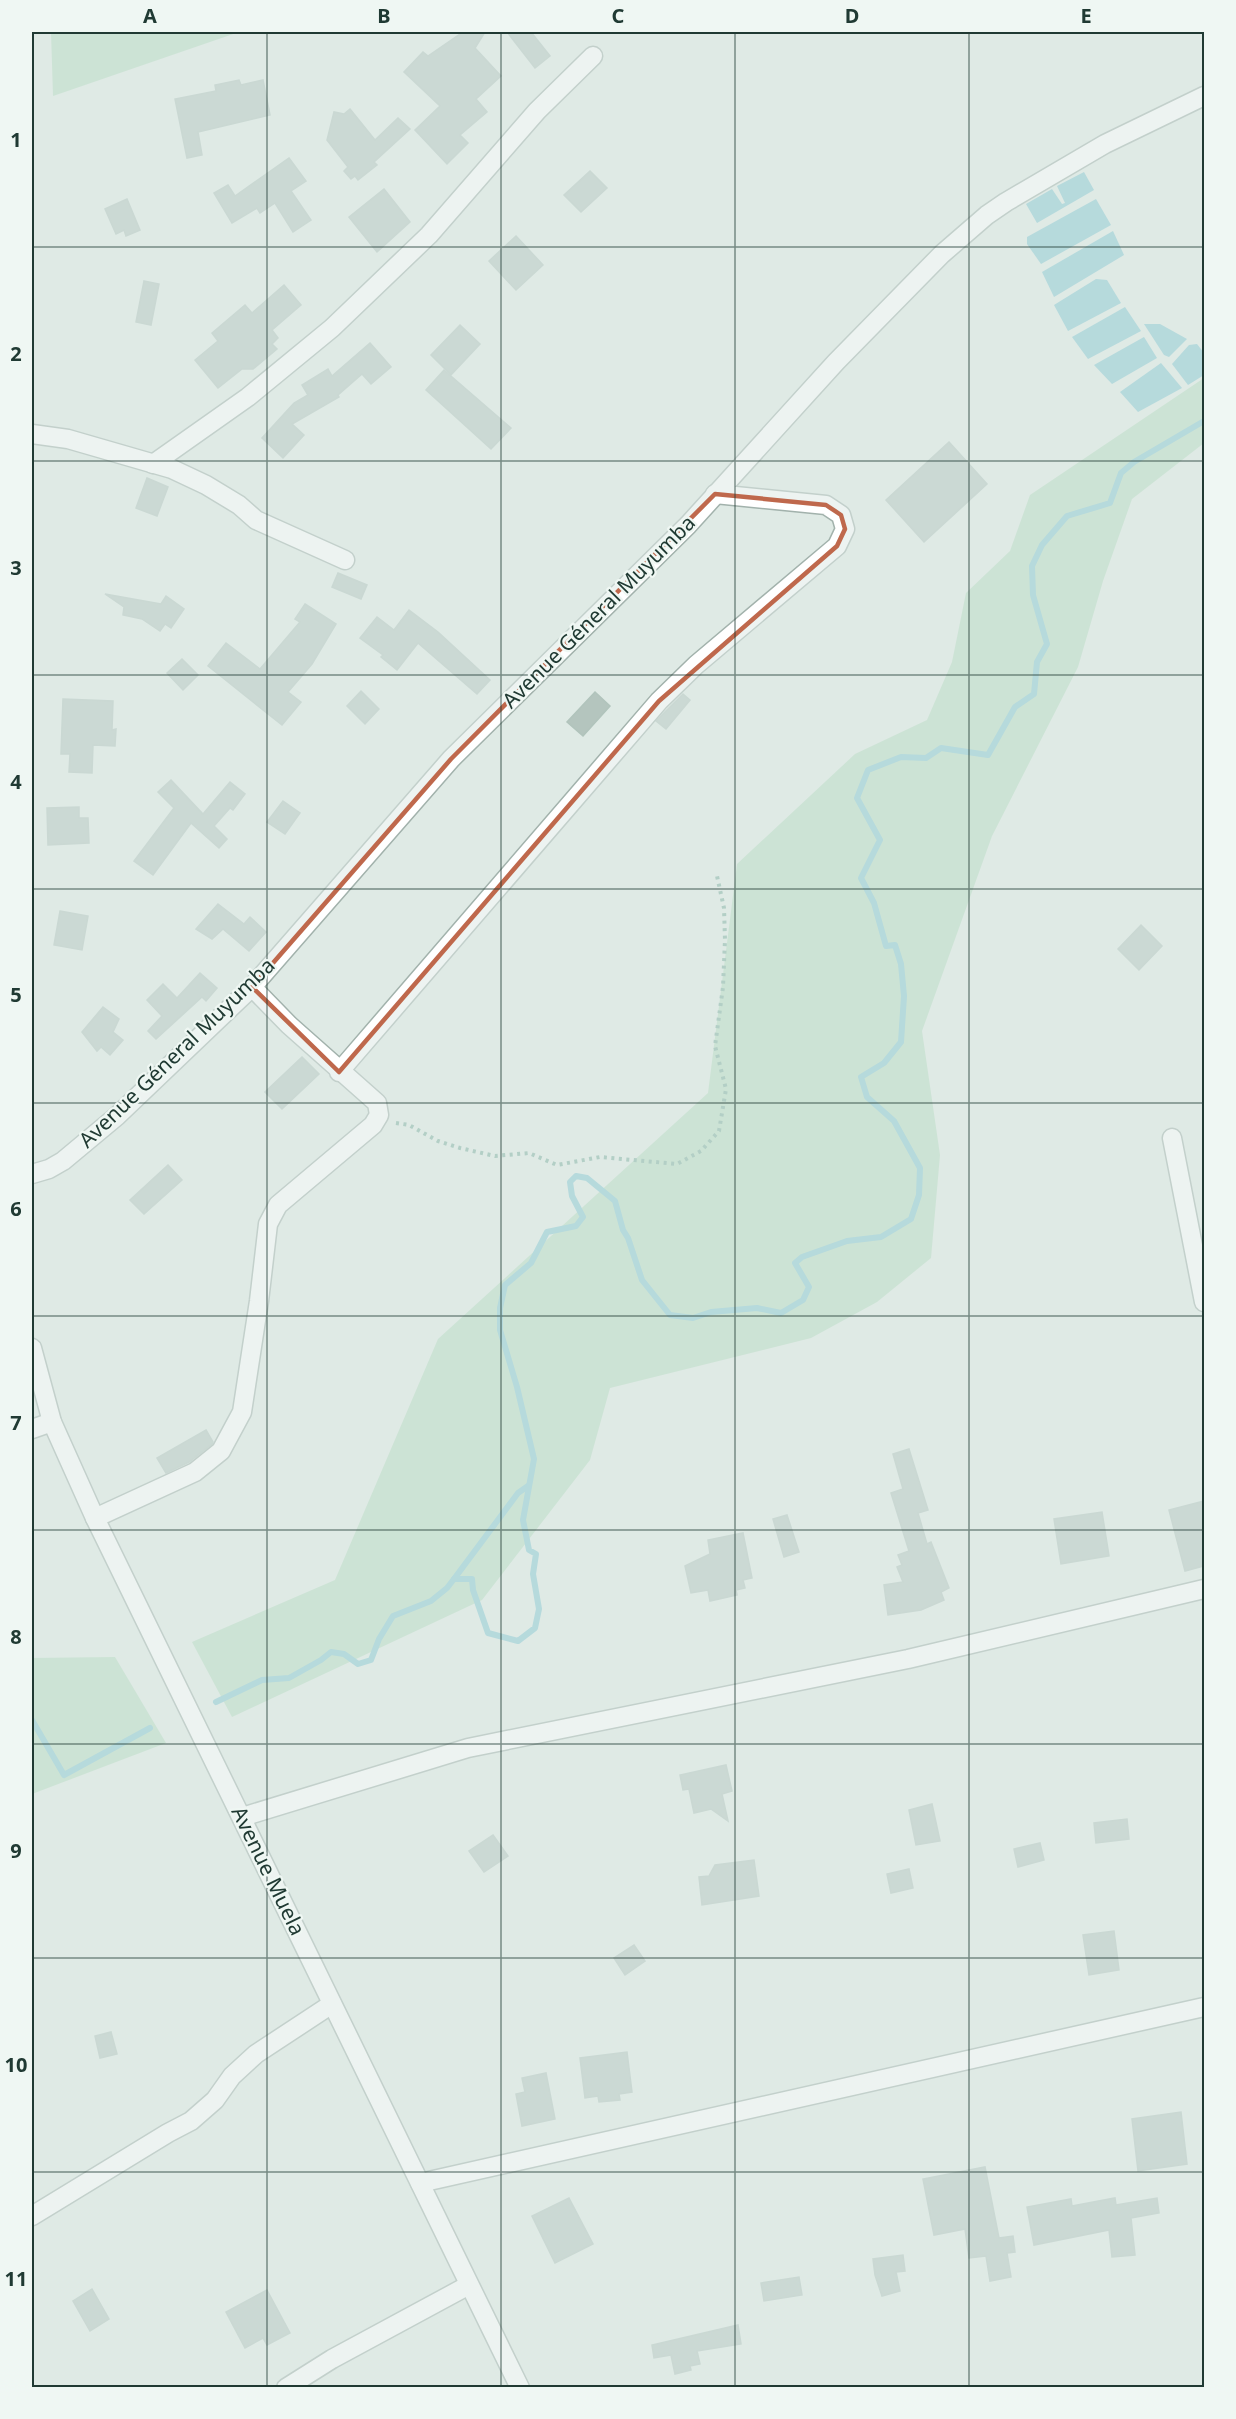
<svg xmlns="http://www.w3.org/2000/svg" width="1236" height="2419" font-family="'Noto Sans',sans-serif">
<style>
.green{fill:#b7dcc0}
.water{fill:#85c7d1}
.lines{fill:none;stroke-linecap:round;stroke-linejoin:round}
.stream{stroke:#85c7d1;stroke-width:6}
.building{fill:#b4c5be;stroke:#b1c4bc;stroke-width:1.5}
.minor-casing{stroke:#a2b2ac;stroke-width:21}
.tertiary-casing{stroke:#a2b2ac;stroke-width:21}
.path{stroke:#7faf9f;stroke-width:4;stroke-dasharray:3 4.5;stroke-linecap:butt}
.minor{stroke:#fff;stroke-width:18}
.tertiary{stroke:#fff;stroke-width:18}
.marked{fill:none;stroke:#bf684c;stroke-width:4.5;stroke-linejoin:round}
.grid{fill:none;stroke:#203a33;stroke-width:1.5;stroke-opacity:0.55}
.labels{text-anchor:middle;stroke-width:4.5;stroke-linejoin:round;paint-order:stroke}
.street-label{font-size:21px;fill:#203a33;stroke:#eff7f3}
.neatline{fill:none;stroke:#203a33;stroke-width:2}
.grid-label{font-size:20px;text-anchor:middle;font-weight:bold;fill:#203a33}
</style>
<rect width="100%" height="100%" fill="#dfeae5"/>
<!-- green -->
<g class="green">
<polygon points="51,32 239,32 53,96"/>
<polygon points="1204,378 1204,443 1132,499 1103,581 1078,667 992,836 922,1031 940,1155 931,1258 877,1302 811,1338 610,1388 590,1460 482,1600 232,1717 192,1642 335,1580 438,1339 708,1093 737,864 855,754 927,720 952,662 966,593 1010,551 1030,495"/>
<polygon points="115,1657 166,1743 32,1794 32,1658"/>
</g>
<!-- water -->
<g class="water">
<polygon points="1084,172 1094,190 1037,223 1026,204 1052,189 1062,204 1065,203 1057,186"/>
<polygon points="1096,199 1111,225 1041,264 1027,244 1027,237"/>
<polygon points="1113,231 1124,255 1054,297 1042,272"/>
<polygon points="1096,279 1107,280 1121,303 1068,331 1054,305"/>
<polygon points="1125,307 1141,331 1088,359 1072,337"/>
<polygon points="1144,324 1160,324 1187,339 1169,357 1164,355"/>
<polygon points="1144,337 1157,358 1112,384 1094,365"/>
<polygon points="1197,344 1204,353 1204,375 1188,385 1172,364 1189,345"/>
<polygon points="1161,363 1182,388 1138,412 1120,392"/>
</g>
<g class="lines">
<!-- stream -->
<g class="stream">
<polyline points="454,1579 518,1493 528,1486"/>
<polyline points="216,1702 262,1680 289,1678 321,1660 331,1652 344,1654 358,1664 371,1660 379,1639 393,1616 431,1601 447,1588 454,1579 472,1579 473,1590 488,1633 518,1641 535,1628 539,1609 533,1574 536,1554 529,1550 523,1520 534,1459 517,1387 500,1330 500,1308 505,1285 531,1263 547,1232 576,1226 583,1217 572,1196 570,1182 576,1176 587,1178 615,1201 623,1230 628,1238 642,1280 670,1315 693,1318 711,1312 757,1308 781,1313 803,1300 809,1287 795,1263 802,1257 847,1241 881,1237 911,1219 919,1195 920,1168 894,1121 867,1097 861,1077 884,1063 901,1042 904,996 901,964 895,945 886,946 874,903 861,878 880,840 857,798 868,770 901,757 926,758 941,748 988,755 1015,707 1034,694 1037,662 1047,644 1033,595 1032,566 1042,545 1067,516 1110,503 1121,473 1134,462 1204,421"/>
<polyline points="32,1720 64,1775 150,1728"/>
</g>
</g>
<!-- building -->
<g class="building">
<polygon points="463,32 485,32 475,48 501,76 476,99 487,112 460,135 468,143 447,164 415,130 440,106 404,72 423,52 428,56"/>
<polygon points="507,32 531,32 550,56 535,68"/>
<polygon points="239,80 241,85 263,80 270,115 198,132 202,155 187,158 175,99 216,91 215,85"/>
<polygon points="350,109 375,140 398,118 410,129 374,162 377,165 358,180 355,176 351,179 344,171 348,167 327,140 334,112 344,114"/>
<polygon points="289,158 306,181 291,191 311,220 293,232 275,203 260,213 257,208 232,223 214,193 228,185 235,196"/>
<polygon points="590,171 607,188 581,212 564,195"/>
<polygon points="384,189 410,222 377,252 349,217"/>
<polygon points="127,199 140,230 126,236 124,230 116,234 105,209"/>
<polygon points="516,236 543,265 516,290 489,261"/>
<polygon points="144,281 159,284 151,325 136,322"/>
<polygon points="284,285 301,305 272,330 278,338 272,344 277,349 253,369 242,369 218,388 195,360 218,341 212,333 245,305 252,313"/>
<polygon points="460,325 480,344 451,375 431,355"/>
<polygon points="370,343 391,367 371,384 362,374 338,395 339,397 292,424 304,435 283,458 262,438 294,403 308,395 302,385 328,369 332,376"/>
<polygon points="444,370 511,428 491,449 426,390"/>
<polygon points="949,442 987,484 924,542 886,500"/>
<polygon points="147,478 168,487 157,516 136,508"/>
<polygon points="338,573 367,585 361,599 332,587"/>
<polygon points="105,594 161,604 166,596 184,609 171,628 165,624 160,631 142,619 123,615 124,607"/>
<polygon points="305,604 336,624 312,664 288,692 301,702 282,725 208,666 226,643 260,669 300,622 295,619"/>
<polygon points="409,610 438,632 490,680 477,694 418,643 397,670 381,657 383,655 360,638 377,617 394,630"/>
<polygon points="182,659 198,675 183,690 167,673"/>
<polygon points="361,691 379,709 365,724 347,706"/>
<polygon points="595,692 610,706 583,736 567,722"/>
<polygon points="683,694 690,700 666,729 656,721"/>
<polygon points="63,699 113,701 112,730 116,729 115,746 93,745 92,773 69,772 70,754 61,754"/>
<polygon points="171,780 203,814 230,782 245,794 233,810 230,808 214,826 227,839 219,848 191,823 153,875 134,861 174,808 158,792"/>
<polygon points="283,801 300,813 285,834 267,822"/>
<polygon points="79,807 79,818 88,818 89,843 48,845 47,808"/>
<polygon points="218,904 244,924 250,917 266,932 249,951 223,929 212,939 196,929"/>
<polygon points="60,911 88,916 82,950 54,945"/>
<polygon points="1141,925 1162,946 1139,970 1118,949"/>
<polygon points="200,973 217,988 206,1001 202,997 156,1039 148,1031 162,1016 147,1000 163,984 177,998"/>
<polygon points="103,1007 119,1019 113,1032 123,1040 110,1055 101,1047 97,1051 82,1032"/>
<polygon points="302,1057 319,1074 282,1109 265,1092"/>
<polygon points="168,1165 182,1180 144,1214 130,1200"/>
<polygon points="206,1430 213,1442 212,1444 189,1462 166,1473 157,1458"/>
<polygon points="909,1449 928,1510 918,1513 927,1544 931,1542 949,1588 941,1592 944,1600 921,1610 888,1615 884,1585 903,1582 897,1567 902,1565 898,1555 909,1551 891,1493 903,1489 893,1454"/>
<polygon points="1204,1501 1204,1566 1185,1571 1169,1510"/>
<polygon points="1102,1512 1109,1556 1061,1564 1054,1519"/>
<polygon points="787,1515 799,1552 784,1557 773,1519"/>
<polygon points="743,1533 752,1578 743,1580 745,1588 736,1590 737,1595 710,1601 708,1590 691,1593 685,1566 710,1554 708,1540"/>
<polygon points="726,1765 732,1791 722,1794 728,1821 711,1809 694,1813 689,1789 683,1790 680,1775"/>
<polygon points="932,1804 940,1841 916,1845 909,1810"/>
<polygon points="1127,1819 1129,1839 1096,1843 1094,1823"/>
<polygon points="493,1835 508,1856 484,1872 469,1851"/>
<polygon points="1040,1843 1044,1860 1018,1867 1014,1849"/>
<polygon points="754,1860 759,1896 702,1905 699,1877 709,1876 715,1865"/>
<polygon points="909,1869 913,1888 891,1893 887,1874"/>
<polygon points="1114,1931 1119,1970 1089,1975 1083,1935"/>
<polygon points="634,1945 645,1961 625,1975 614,1958"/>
<polygon points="111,2032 117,2054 100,2058 95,2036"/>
<polygon points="627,2052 632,2092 619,2094 620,2100 599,2102 598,2096 585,2098 580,2058"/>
<polygon points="546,2073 555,2119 522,2126 516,2094 525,2092 522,2078"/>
<polygon points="1181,2112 1187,2164 1138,2171 1132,2119"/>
<polygon points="985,2167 999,2238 1013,2236 1015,2252 1007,2253 1011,2277 990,2281 986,2256 969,2258 965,2229 934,2235 923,2179"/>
<polygon points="569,2198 593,2244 555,2263 532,2216"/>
<polygon points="1115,2198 1116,2205 1157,2198 1159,2213 1131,2218 1135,2255 1112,2257 1109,2230 1034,2245 1027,2207 1071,2199 1072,2206"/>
<polygon points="903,2255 905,2271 896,2272 900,2291 882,2296 875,2275 873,2259"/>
<polygon points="799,2277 802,2295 764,2301 761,2283"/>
<polygon points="92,2289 109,2319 90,2331 73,2301"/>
<polygon points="267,2290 290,2333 267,2345 263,2338 245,2348 226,2312"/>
<polygon points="738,2325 741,2344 697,2351 700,2364 690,2366 691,2370 675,2374 671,2355 654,2358 652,2345"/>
</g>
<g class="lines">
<!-- minor casing -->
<g class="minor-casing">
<g id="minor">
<polyline points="32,434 68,439 172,469 206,485 239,505 256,520 345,560"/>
<polyline points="153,464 248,397 332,328 429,235 537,111 593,56"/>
<polyline points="339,1072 659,701 696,665 837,546 845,529 841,515 826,505 715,494"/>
<polyline points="1172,1138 1204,1302"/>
<polyline points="32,1174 49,1169 63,1161 117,1116 252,987 451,759 688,525 836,362 942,254 987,215 1006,202 1105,144 1204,96"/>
<polyline points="32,1429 52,1422"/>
<polyline points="95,1518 195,1472 221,1451 242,1412 259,1301 268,1224 278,1205 373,1125 379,1115 377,1103 289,1025 252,987"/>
<polyline points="242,1817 468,1748 908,1659 1204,1589"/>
<polyline points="420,2183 1204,2007"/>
<polyline points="32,2216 168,2133 191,2121 215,2100 232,2076 256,2054 332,2004"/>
<polyline points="286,2388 332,2359 469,2285"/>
</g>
</g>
<!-- tertiary casing -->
<g class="tertiary-casing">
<polyline id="tertiary" points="32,1348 52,1422 95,1518 520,2388"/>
</g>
<!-- path -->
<polyline class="path" points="396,1123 409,1125 438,1141 460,1148 495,1156 529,1153 557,1165 600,1157 677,1164 701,1151 719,1131 726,1089 715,1046 723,987 725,940 724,908 717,876"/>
<!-- minor -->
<use href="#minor" class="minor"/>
<!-- tertiary -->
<use href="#tertiary" class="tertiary"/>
</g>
<!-- marked area -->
<path d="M0 0H1236V2419H0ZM715,494l111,11 15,10 4,14 -8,17 -178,155 -320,371 -87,-85 199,-228z" fill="#dfeae5" fill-opacity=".55" fill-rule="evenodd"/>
<path class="marked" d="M715,494l111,11 15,10 4,14 -8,17 -178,155 -320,371 -87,-85 199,-228z"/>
<!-- grid -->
<path class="grid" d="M267,32v2356M501,32v2356M735,32v2356M969,32v2356M32,247h1172M32,461h1172M32,675h1172M32,889h1172M32,1103h1172M32,1316h1172M32,1530h1172M32,1744h1172M32,1958h1172M32,2172h1172"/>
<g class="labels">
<!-- street labels -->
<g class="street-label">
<text transform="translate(599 612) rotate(-45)" y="7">Avenue Géneral Muyumba</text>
<text transform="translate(177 1053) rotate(-44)" y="7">Avenue Géneral Muyumba</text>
<text transform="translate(268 1871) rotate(64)" y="7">Avenue Muela</text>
</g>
</g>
<!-- border -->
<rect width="1236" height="2419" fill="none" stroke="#eff7f3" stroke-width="66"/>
<rect x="33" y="33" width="1170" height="2353" class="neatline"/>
<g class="grid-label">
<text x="150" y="23">A</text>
<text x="384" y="23">B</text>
<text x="618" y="23">C</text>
<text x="852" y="23">D</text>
<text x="1086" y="23">E</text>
<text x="16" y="147">1</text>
<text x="16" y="361">2</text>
<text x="16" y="575">3</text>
<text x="16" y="789">4</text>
<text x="16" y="1002">5</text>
<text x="16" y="1216">6</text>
<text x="16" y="1430">7</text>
<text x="16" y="1644">8</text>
<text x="16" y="1858">9</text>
<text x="16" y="2072">10</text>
<text x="16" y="2286">11</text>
</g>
</svg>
